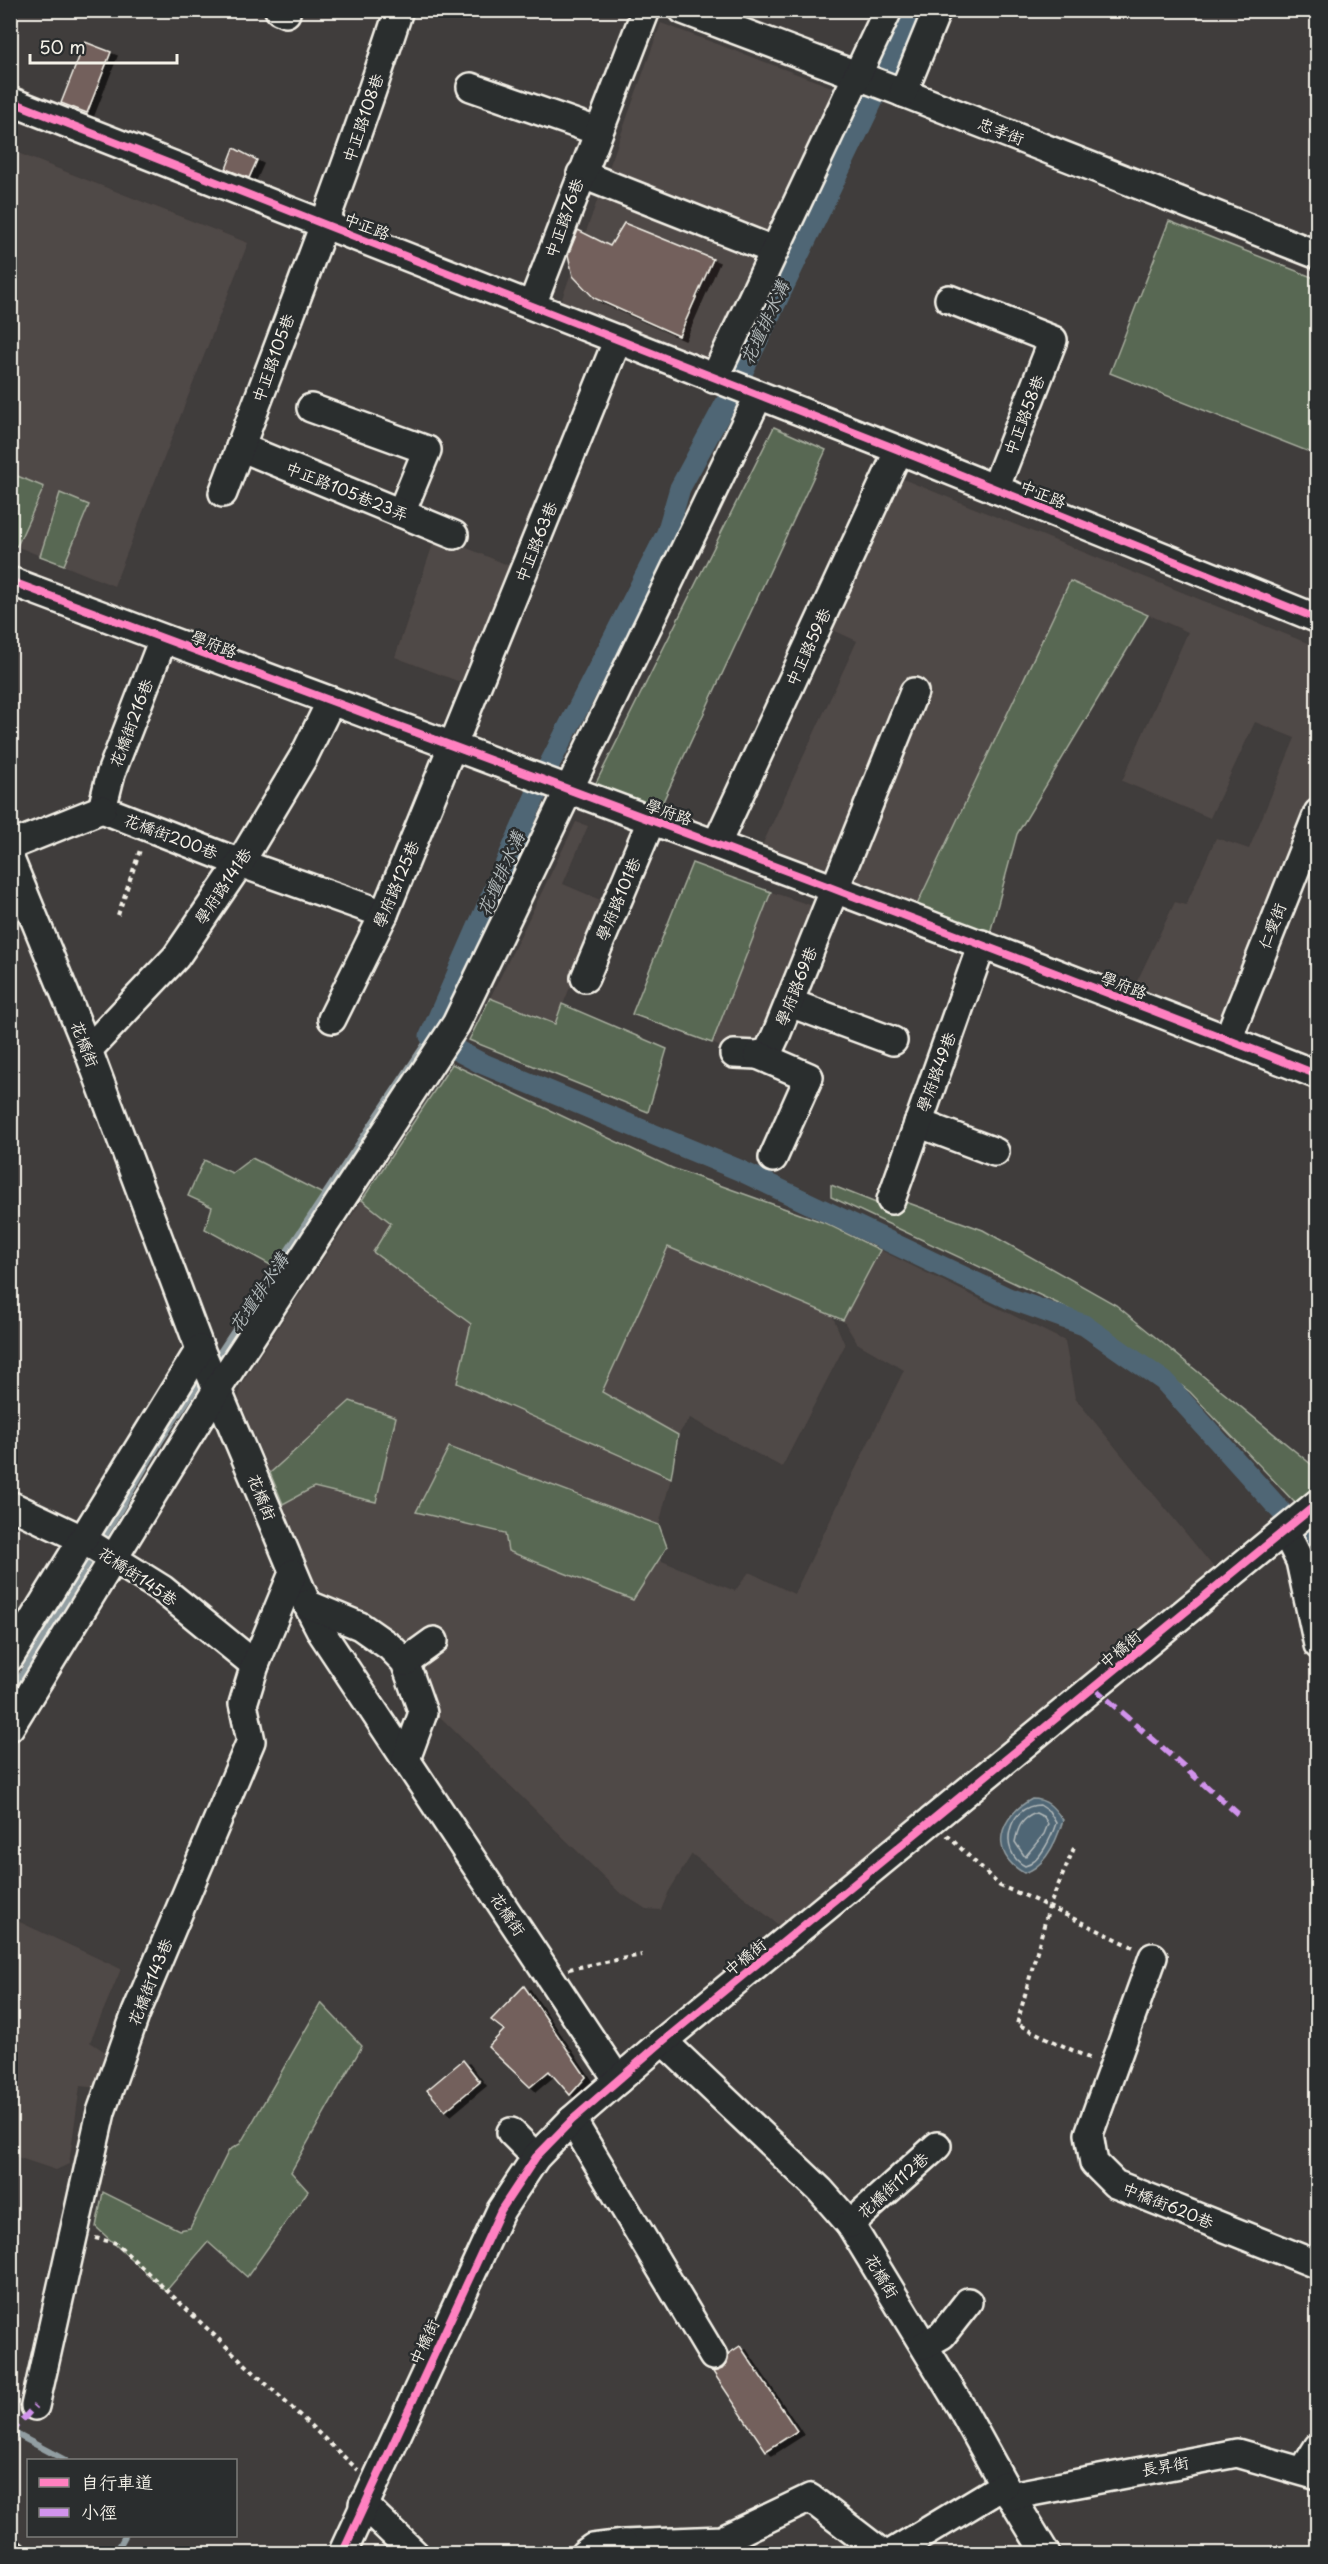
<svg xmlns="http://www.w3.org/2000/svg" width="1328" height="2564" font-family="'Playpen Sans','LXGW WenKai TC',sans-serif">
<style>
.built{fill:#4f4846}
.green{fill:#586852;stroke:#a6ac9d;stroke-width:1.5}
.water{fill:#506674;stroke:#929ea2;stroke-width:1.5}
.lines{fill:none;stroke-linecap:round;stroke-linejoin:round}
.shore{stroke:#b2b9ba;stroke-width:1.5}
.stream{stroke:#929ea2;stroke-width:6}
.canal{stroke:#506674;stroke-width:21}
.building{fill:#73615c;stroke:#f4f1e8;stroke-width:1.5;filter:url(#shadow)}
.minor-casing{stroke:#f4f1e8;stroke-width:32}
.path{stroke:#f4f1e8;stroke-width:4;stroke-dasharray:4.5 4.5;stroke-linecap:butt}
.minor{stroke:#2a2d2e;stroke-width:27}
.quiet{stroke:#d193ec;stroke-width:6;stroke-dasharray:12 6;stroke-linecap:butt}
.cycleway-casing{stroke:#2a2d2e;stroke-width:11}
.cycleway{stroke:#ff80c0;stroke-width:8}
.labels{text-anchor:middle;stroke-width:5;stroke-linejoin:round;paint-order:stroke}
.street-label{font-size:16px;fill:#f4f1e8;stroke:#2a2d2e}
.water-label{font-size:18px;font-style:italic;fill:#b2b9ba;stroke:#2a2d2e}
</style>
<defs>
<filter id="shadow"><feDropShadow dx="6" dy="4" stdDeviation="0" flood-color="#0009"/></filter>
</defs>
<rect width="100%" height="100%" fill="#403d3c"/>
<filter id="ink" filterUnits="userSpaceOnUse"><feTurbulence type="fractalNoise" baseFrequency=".0167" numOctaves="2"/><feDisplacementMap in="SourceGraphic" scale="12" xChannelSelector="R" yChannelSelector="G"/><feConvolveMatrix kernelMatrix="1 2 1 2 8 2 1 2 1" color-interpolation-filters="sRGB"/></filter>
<g filter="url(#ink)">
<!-- built -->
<g class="built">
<polygon points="661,23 842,91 710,365 560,304"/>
<polygon points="10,150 248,243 114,586 11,544"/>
<polygon points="878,469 1317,647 1317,816 1219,1028 1129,998 1175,902 1186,905 1216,838 1249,849 1295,738 1255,722 1210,818 1122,781 1188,632 1071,581 916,907 759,852 857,641 809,619"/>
<polygon points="436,535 517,569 473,687 395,657"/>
<polygon points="576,822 588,826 563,884 605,902 555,1024 490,998"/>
<polygon points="771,892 819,908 757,1064 712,1043"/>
<polygon points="362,1200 391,1223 374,1252 471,1324 457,1383 671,1478 659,1525 449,1447 417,1512 505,1533 633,1599 657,1559 735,1591 749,1572 794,1594 904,1370 857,1343 843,1320 880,1250 1065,1341 1075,1398 1220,1575 788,1933 692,1854 669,1891 661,1910 646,1909 619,1892 435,1712 409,1654 318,1590 283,1504 314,1487 375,1501 350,1401 270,1473 239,1399 240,1386"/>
<polygon points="669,1246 832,1315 845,1345 782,1467 690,1418 678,1435 602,1393"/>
<polygon points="11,1918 121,1969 90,2042 110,2055 97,2088 80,2086 69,2164 56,2170 11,2155"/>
</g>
<!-- green -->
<g class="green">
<polygon points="1169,221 1317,279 1317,455 1110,373"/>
<polygon points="774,427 826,450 659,810 591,793"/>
<polygon points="15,475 44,487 17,546 10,544 11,486"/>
<polygon points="60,493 89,505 64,565 40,556"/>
<polygon points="1070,581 1148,615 1017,834 989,937 916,907"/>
<polygon points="692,863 771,892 712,1043 632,1014"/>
<polygon points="490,998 555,1024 562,1004 667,1049 648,1112 469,1040"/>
<polygon points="452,1064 672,1168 825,1223 880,1250 843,1320 668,1247 602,1392 678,1435 671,1478 457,1383 471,1324 373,1252 391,1223 362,1200"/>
<polygon points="252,1158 327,1196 276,1268 205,1229 212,1207 188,1196 204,1160 232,1173"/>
<polygon points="831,1185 886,1207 892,1197 983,1230 1116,1305 1317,1469 1317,1488 1297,1505 1190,1392 1124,1342 1063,1306 831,1197"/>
<polygon points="350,1401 396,1417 376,1502 314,1487 283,1504 270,1473"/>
<polygon points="449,1447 659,1525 667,1547 633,1600 508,1551 505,1533 416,1512"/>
<polygon points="321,2003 362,2046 291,2172 308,2191 247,2277 208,2242 166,2291 96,2227 103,2192 179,2230 190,2228 229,2150 240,2144"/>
</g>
<!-- water -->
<path class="water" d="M1032,1799c16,0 22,9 31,21 -6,20 -18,47 -39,53 -36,-20 -25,-57 8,-74z"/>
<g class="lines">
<!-- shore -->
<g class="shore">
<path d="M1040,1805l9,6 7,12c-4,13 -16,40 -31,43 -28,-14 -17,-61 15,-61z"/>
<path d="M1036,1813l8,4 4,7 -4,10 -19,23 -10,-15c3,-15 6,-23 21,-29z"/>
</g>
<!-- stream -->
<g class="stream">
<polyline points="214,1361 430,1036"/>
<polyline points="100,1544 162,1439 203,1377"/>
<polyline points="10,1694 93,1555"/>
<polyline points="16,2434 65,2460"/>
<polyline points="115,2554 125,2536"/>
</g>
<!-- canal -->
<polyline class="canal" points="913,10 887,71 742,373 680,488 667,533 548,767 430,1036 481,1063 739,1170 1008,1298 1084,1325 1164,1381 1308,1541 1316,1579"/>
</g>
<!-- building -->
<g class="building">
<polygon points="85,42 111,52 87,113 61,103"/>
<polygon points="234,148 257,160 249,178 226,169"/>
<polygon points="624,223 713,259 679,336 594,298 573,276 568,255 578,230 610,246"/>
<polygon points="524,1986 586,2077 570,2095 549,2071 530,2087 488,2047 504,2030 491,2020"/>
<polygon points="463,2060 480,2082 445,2111 427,2090"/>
<polygon points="740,2346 797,2431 766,2451 713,2372 722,2369 727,2363 728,2354"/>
</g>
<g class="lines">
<!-- minor casing -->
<g class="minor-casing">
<g id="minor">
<polyline points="279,10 286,13"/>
<polyline points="683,10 896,90 1318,255"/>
<polyline points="471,87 597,131"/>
<polyline points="903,93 937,10"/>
<polyline points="10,101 899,450 1318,619"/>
<polyline points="581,174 773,250"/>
<polyline points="949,299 1053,340 995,489"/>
<polyline points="532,305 646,10"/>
<polyline points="714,379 888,10"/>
<polyline points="311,408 427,450 401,513"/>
<polyline points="240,447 454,535"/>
<path d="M223,493c60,-160 123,-320 176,-483"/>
<path d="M10,581c437,164 874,323 1308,494"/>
<polyline points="102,809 240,863 384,914"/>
<polyline points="102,809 111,773 163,639"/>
<polyline points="717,843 899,450"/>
<polyline points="10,846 102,809"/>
<polyline points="10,859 88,1050 200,1349 307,1604 322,1633 618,2080"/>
<polyline points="585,978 651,821"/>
<polyline points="790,1003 893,1041"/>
<polyline points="332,1019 384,914 618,339"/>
<polyline points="1228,1039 1318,813"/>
<polyline points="88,1050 176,957 240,863 304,756 331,701"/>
<polyline points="734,1054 758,1055 768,1052 776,1035 914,692"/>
<polyline points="758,1055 809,1077 773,1158"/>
<polyline points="918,1123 995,1152"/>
<polyline points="891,1200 982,944"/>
<polyline points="10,1505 82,1539 162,1589 255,1665"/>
<polyline points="1285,1531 1300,1561 1318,1645"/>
<polyline points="307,1604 360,1626 390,1647 405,1662 423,1713 406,1759"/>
<polyline points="10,1657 200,1349"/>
<polyline points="405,1662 434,1641"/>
<polyline points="10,1727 218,1388 456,1024 758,397"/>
<polyline points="1153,1957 1089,2134 1094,2163 1115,2184 1318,2265"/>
<polyline points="663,2041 820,2190 850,2224 961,2407 1004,2485 1046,2554"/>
<polyline points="572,2120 713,2356"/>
<polyline points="511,2132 536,2157"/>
<polyline points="850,2224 937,2146"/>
<polyline points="924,2345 942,2335 968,2302"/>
<polyline points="35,2406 101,2112 136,2013 251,1741 243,1704 255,1665 293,1573"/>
<polyline points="1303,2471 1318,2447"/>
<polyline points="1010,2496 1237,2453 1318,2476"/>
<polyline points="363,2504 415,2554"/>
<polyline points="624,2544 722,2540 810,2498 883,2554"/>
<polyline points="10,2553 12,2554"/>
<polyline points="342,2554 501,2210 536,2157 572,2120 663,2041 1318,1503"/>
<polyline points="584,2554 592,2548 624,2544 634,2554"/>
<polyline points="890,2554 1004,2485"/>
</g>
</g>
<!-- path -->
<g class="path">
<polyline points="118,915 141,847"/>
<polyline points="947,1835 1000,1886 1026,1896 1133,1947"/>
<polyline points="1074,1848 1049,1907 1017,2024 1093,2060"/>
<polyline points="569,1969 642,1955"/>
<polyline points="95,2238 116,2243 358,2470"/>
</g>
<!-- minor -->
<use href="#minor" class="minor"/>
<!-- quiet -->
<g class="quiet">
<polyline points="1094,1688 1238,1814"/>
<polyline points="10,2434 35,2406"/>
</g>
<!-- cycleway casing -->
<g class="cycleway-casing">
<g id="cycleway">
<polyline points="10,101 899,450 1318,619"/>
<path d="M10,581c437,164 874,323 1308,494"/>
<polyline points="342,2554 501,2210 536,2157 572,2120 663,2041 1318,1503"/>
</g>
</g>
<!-- cycleway -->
<use href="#cycleway" class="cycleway"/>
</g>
</g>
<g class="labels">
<!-- street labels -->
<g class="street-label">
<text transform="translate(363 118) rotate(-71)" y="6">中正路108巷</text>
<text transform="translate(1001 131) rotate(21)" y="6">忠孝街</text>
<text transform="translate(564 218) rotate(-70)" y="6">中正路76巷</text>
<text transform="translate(367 226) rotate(21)" y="6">中正路</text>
<text transform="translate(273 358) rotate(-70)" y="6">中正路105巷</text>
<text transform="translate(1024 415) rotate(-69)" y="6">中正路58巷</text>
<text transform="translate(347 491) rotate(22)" y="6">中正路105巷23弄</text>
<text transform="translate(1043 494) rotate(22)" y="6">中正路</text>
<text transform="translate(536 542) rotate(-68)" y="6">中正路63巷</text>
<text transform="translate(214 644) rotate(21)" y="6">學府路</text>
<text transform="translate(808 647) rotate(-65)" y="6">中正路59巷</text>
<text transform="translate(131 723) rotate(-69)" y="6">花橋街216巷</text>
<text transform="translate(669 812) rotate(19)" y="6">學府路</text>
<text transform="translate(171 836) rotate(21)" y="6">花橋街200巷</text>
<text transform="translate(396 884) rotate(-67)" y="6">學府路125巷</text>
<text transform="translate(223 886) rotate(-56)" y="6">學府路141巷</text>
<text transform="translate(618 899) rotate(-67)" y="6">學府路101巷</text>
<text transform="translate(1272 926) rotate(-69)" y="6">仁愛街</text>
<text transform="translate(1124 985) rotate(21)" y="6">學府路</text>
<text transform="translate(796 986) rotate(-68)" y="6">學府路69巷</text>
<text transform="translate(85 1044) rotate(69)" y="6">花橋街</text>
<text transform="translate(936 1072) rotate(-70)" y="6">學府路49巷</text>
<text transform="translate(262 1497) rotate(68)" y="6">花橋街</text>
<text transform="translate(138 1576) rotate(34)" y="6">花橋街145巷</text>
<text transform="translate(1120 1649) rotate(-40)" y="6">中橋街</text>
<text transform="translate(508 1914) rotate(56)" y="6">花橋街</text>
<text transform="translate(745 1957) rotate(-39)" y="6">中橋街</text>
<text transform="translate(150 1982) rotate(-68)" y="6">花橋街143巷</text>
<text transform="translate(893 2185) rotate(-42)" y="6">花橋街112巷</text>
<text transform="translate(1168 2205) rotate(22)" y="6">中橋街620巷</text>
<text transform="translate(882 2276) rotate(59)" y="6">花橋街</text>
<text transform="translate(424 2342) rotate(-65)" y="6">中橋街</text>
<text transform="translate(1165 2466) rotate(-10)" y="6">長昇街</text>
</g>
<!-- water labels -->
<g class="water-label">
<text transform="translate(765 323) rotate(-65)" y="6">花壇排水溝</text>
<text transform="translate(501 874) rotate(-66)" y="6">花壇排水溝</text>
<text transform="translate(259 1293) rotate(-56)" y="6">花壇排水溝</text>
</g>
</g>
<!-- margin -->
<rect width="1328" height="2564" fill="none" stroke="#2a2d2e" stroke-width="36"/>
<rect x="18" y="18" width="1292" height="2528" fill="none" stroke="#f4f1e8" stroke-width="2" filter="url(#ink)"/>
<!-- legend -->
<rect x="27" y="2459" width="210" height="78" fill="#2a2d2e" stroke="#7b7b78" stroke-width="1.5"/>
<rect x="39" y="2478" width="30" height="9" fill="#ff80c0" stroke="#7b7b78" stroke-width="1.5"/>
<text x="81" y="2489" font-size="18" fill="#f4f1e8">自行車道</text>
<rect x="39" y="2508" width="30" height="9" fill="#d193ec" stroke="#7b7b78" stroke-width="1.5"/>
<text x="81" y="2519" font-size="18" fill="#f4f1e8">小徑</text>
<!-- scale -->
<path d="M30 54v9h147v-9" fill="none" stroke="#f4f1e8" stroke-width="3"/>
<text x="39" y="54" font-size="18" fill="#f4f1e8" stroke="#2a2d2e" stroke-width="4.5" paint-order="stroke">50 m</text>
</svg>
